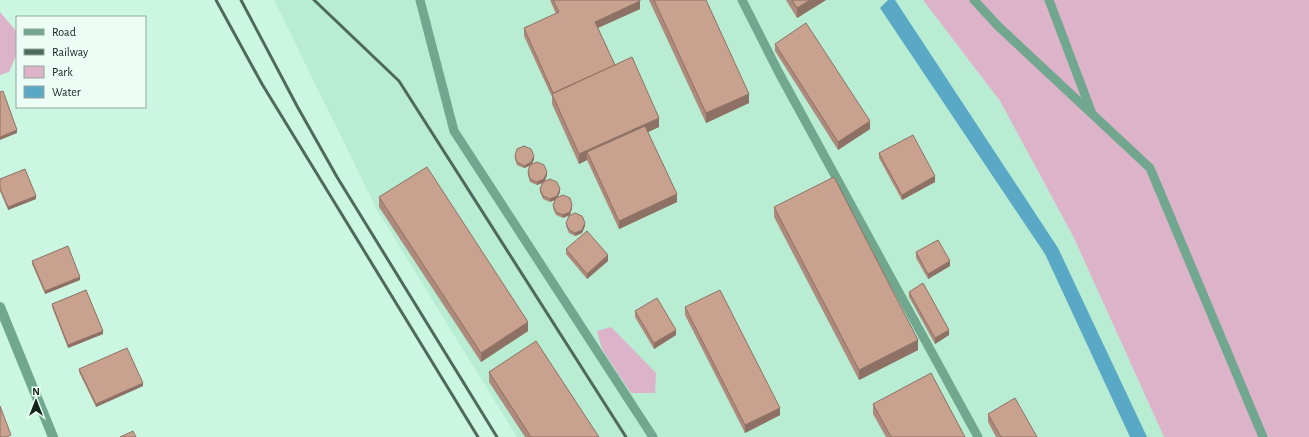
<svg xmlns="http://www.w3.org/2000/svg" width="1309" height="437" font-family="'Alegreya Sans',sans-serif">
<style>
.built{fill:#b8ecd3}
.green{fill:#dcb3c9}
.water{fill:#59a8c6}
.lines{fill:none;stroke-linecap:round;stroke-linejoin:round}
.lane{stroke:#71a78f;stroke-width:9}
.street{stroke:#71a78f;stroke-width:10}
.rail{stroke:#4f695c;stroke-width:3}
.wall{fill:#ad8a7b}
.shaded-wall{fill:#8d7164}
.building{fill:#c9a18f;stroke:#8d7164}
</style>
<rect width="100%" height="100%" fill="#cbf7e2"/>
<!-- built -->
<polygon class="built" points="274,0 923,0 1000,101 1074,238 1164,437 517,437 377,210"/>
<!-- green -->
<g class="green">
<polygon points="923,0 1309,0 1309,437 1164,437 1074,238 1000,101"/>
<polygon points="0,12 17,32 17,54 9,72 0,75"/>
<polygon points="611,327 656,373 655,393 631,393 602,349 597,331"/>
</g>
<!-- water -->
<polygon class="water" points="888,0 895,0 1058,248 1147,437 1130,437 1045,254 880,8"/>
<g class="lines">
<!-- lane -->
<g class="lane">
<polyline points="420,0 454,131 653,437"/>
<polyline points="742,0 779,73 978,437"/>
<polyline points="974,0 998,26 1150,168 1263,437"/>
<polyline points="1049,0 1091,111"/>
</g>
<!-- street -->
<polyline class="street" points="0,307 53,437"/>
<!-- rail -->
<g class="rail">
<polyline points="216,0 262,84 478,437"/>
<polyline points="241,0 297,106 337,177 497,437"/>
<polyline points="314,0 399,81 626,437"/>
</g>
</g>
<!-- wall -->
<g class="wall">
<polygon points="550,0 640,0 640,9 598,28 615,65 659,127 648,132 677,202 619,229 587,160 579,164 552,104 552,97 524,36 524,28 556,14"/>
<polygon points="649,0 706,0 749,103 706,123"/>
<polygon points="786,0 826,0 797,18"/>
<polygon points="775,44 870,129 838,150 775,51"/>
<polygon points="879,153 935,182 902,200 879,158"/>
<polygon points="515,156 534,159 532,165 547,175 545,181 560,192 557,198 572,208 570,215 563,218 556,215 553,208 553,205 555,200 550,202 543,199 540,192 540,189 543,183 537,185 530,182 528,175 528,172 530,166 524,168 517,165 515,159"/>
<polygon points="0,179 36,199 8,210 0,191"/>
<polygon points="379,197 528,331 481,362 379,207"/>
<polygon points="774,207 918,350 859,380 774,217"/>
<polygon points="566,223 585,226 582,233 575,236 569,233 566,226"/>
<polygon points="566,249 608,261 587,279 566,254"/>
<polygon points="916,252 950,266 928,279 916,258"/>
<polygon points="32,261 80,280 45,294 32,264"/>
<polygon points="909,292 949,335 935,344 909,297"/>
<polygon points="52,304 103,334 68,348 52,307"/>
<polygon points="685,307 780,415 745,433 685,315"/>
<polygon points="635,311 676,335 654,349 635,317"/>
<polygon points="79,369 143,386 96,407 79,372"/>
<polygon points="489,372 599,437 525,437 489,382"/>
<polygon points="873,404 965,437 886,437 873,414"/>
<polygon points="988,414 1037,437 996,437 988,422"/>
</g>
<!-- shaded-wall -->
<g class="shaded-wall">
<polygon points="810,0 826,0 797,18 797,8"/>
<polygon points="640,1 640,9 595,29 595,22"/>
<polygon points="749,94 749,103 706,123 706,113"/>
<polygon points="659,118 659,127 590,159 587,152 587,160 579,164 579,154"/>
<polygon points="870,121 870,129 838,150 838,142"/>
<polygon points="17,130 17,133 0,140 0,137"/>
<polygon points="534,156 534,159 531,165 524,168 524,166"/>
<polygon points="547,172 547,175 544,182 537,185 537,182"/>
<polygon points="935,176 935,182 902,200 902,195"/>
<polygon points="560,189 560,192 557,199 550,202 550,199"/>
<polygon points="677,194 677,202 619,229 619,221"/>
<polygon points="36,196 36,199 8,210 8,207"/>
<polygon points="572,205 572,208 570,215 563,218 563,215"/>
<polygon points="585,223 585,226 582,233 575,236 575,233"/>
<polygon points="608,255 608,261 587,279 587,274"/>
<polygon points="950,261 950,266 928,279 928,274"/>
<polygon points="80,277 80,280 45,294 45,291"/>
<polygon points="528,322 528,331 481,362 481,353"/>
<polygon points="676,330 676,335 654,349 654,343"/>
<polygon points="949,330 949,335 935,344 935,338"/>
<polygon points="103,331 103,334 68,348 68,345"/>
<polygon points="918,340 918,350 859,380 859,370"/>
<polygon points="143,383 143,386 96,407 96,404"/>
<polygon points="780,408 780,415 745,433 745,425"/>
</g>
<!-- building -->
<g class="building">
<polygon points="553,0 640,0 640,1 595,22 615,65 553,93 524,28 559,12"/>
<polygon points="654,0 706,0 749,94 706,113"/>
<polygon points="792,0 810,0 797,8"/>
<polygon points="806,23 870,121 838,142 775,44"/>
<polygon points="632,57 659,118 579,154 552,94"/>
<polygon points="3,91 17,130 0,137 0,92"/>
<polygon points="645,126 677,194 619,221 587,152"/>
<polygon points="913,135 935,176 902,195 879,153"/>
<polygon points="524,146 531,149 534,156 531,162 524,166 517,162 515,156 517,149"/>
<polygon points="537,162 544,165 547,172 544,179 537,182 530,179 528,172 530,165"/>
<polygon points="427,167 528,322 481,353 379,197"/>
<polygon points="25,169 36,196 8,207 0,188 0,179"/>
<polygon points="834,177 918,340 859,370 774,207"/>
<polygon points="550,179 557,182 560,189 557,196 550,199 543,196 540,189 543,182"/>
<polygon points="563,195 570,198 572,205 570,212 563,215 556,212 553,205 556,198"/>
<polygon points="575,213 582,216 585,223 582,230 575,233 569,230 566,223 569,216"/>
<polygon points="587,231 608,255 587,274 566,249"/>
<polygon points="938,240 950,261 928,274 916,252"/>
<polygon points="68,246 80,277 45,291 32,261"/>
<polygon points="923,283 949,330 935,338 909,292"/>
<polygon points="86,290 103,331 68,345 52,304"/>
<polygon points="720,290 780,408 745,425 685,307"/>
<polygon points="657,298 676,330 654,343 635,311"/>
<polygon points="536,341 599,437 531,437 489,372"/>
<polygon points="127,348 143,383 96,404 79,369"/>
<polygon points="931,373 965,437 891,437 873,404"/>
<polygon points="1015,398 1037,437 1001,437 988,414"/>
<polygon points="0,406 11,435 7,437 0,437"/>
<polygon points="133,431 136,437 120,437"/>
</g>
<!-- legend -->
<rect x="16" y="16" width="130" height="92" fill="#ecfdf5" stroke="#94a59d"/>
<rect x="24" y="29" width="20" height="6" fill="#71a78f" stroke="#94a59d"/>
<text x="52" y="36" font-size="12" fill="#11221a">Road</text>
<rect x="24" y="49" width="20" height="6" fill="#4f695c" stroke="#94a59d"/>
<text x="52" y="56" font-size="12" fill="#11221a">Railway</text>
<rect x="24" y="66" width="20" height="12" fill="#dcb3c9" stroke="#94a59d"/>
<text x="52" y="76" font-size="12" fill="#11221a">Park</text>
<rect x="24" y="86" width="20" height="12" fill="#59a8c6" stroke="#94a59d"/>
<text x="52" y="96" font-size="12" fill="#11221a">Water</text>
<!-- north arrow -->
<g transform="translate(36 401)" stroke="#ecfdf5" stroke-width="3" paint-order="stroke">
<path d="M0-3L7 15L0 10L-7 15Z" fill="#11221a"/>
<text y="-6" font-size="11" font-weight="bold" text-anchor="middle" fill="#11221a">N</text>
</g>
</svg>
